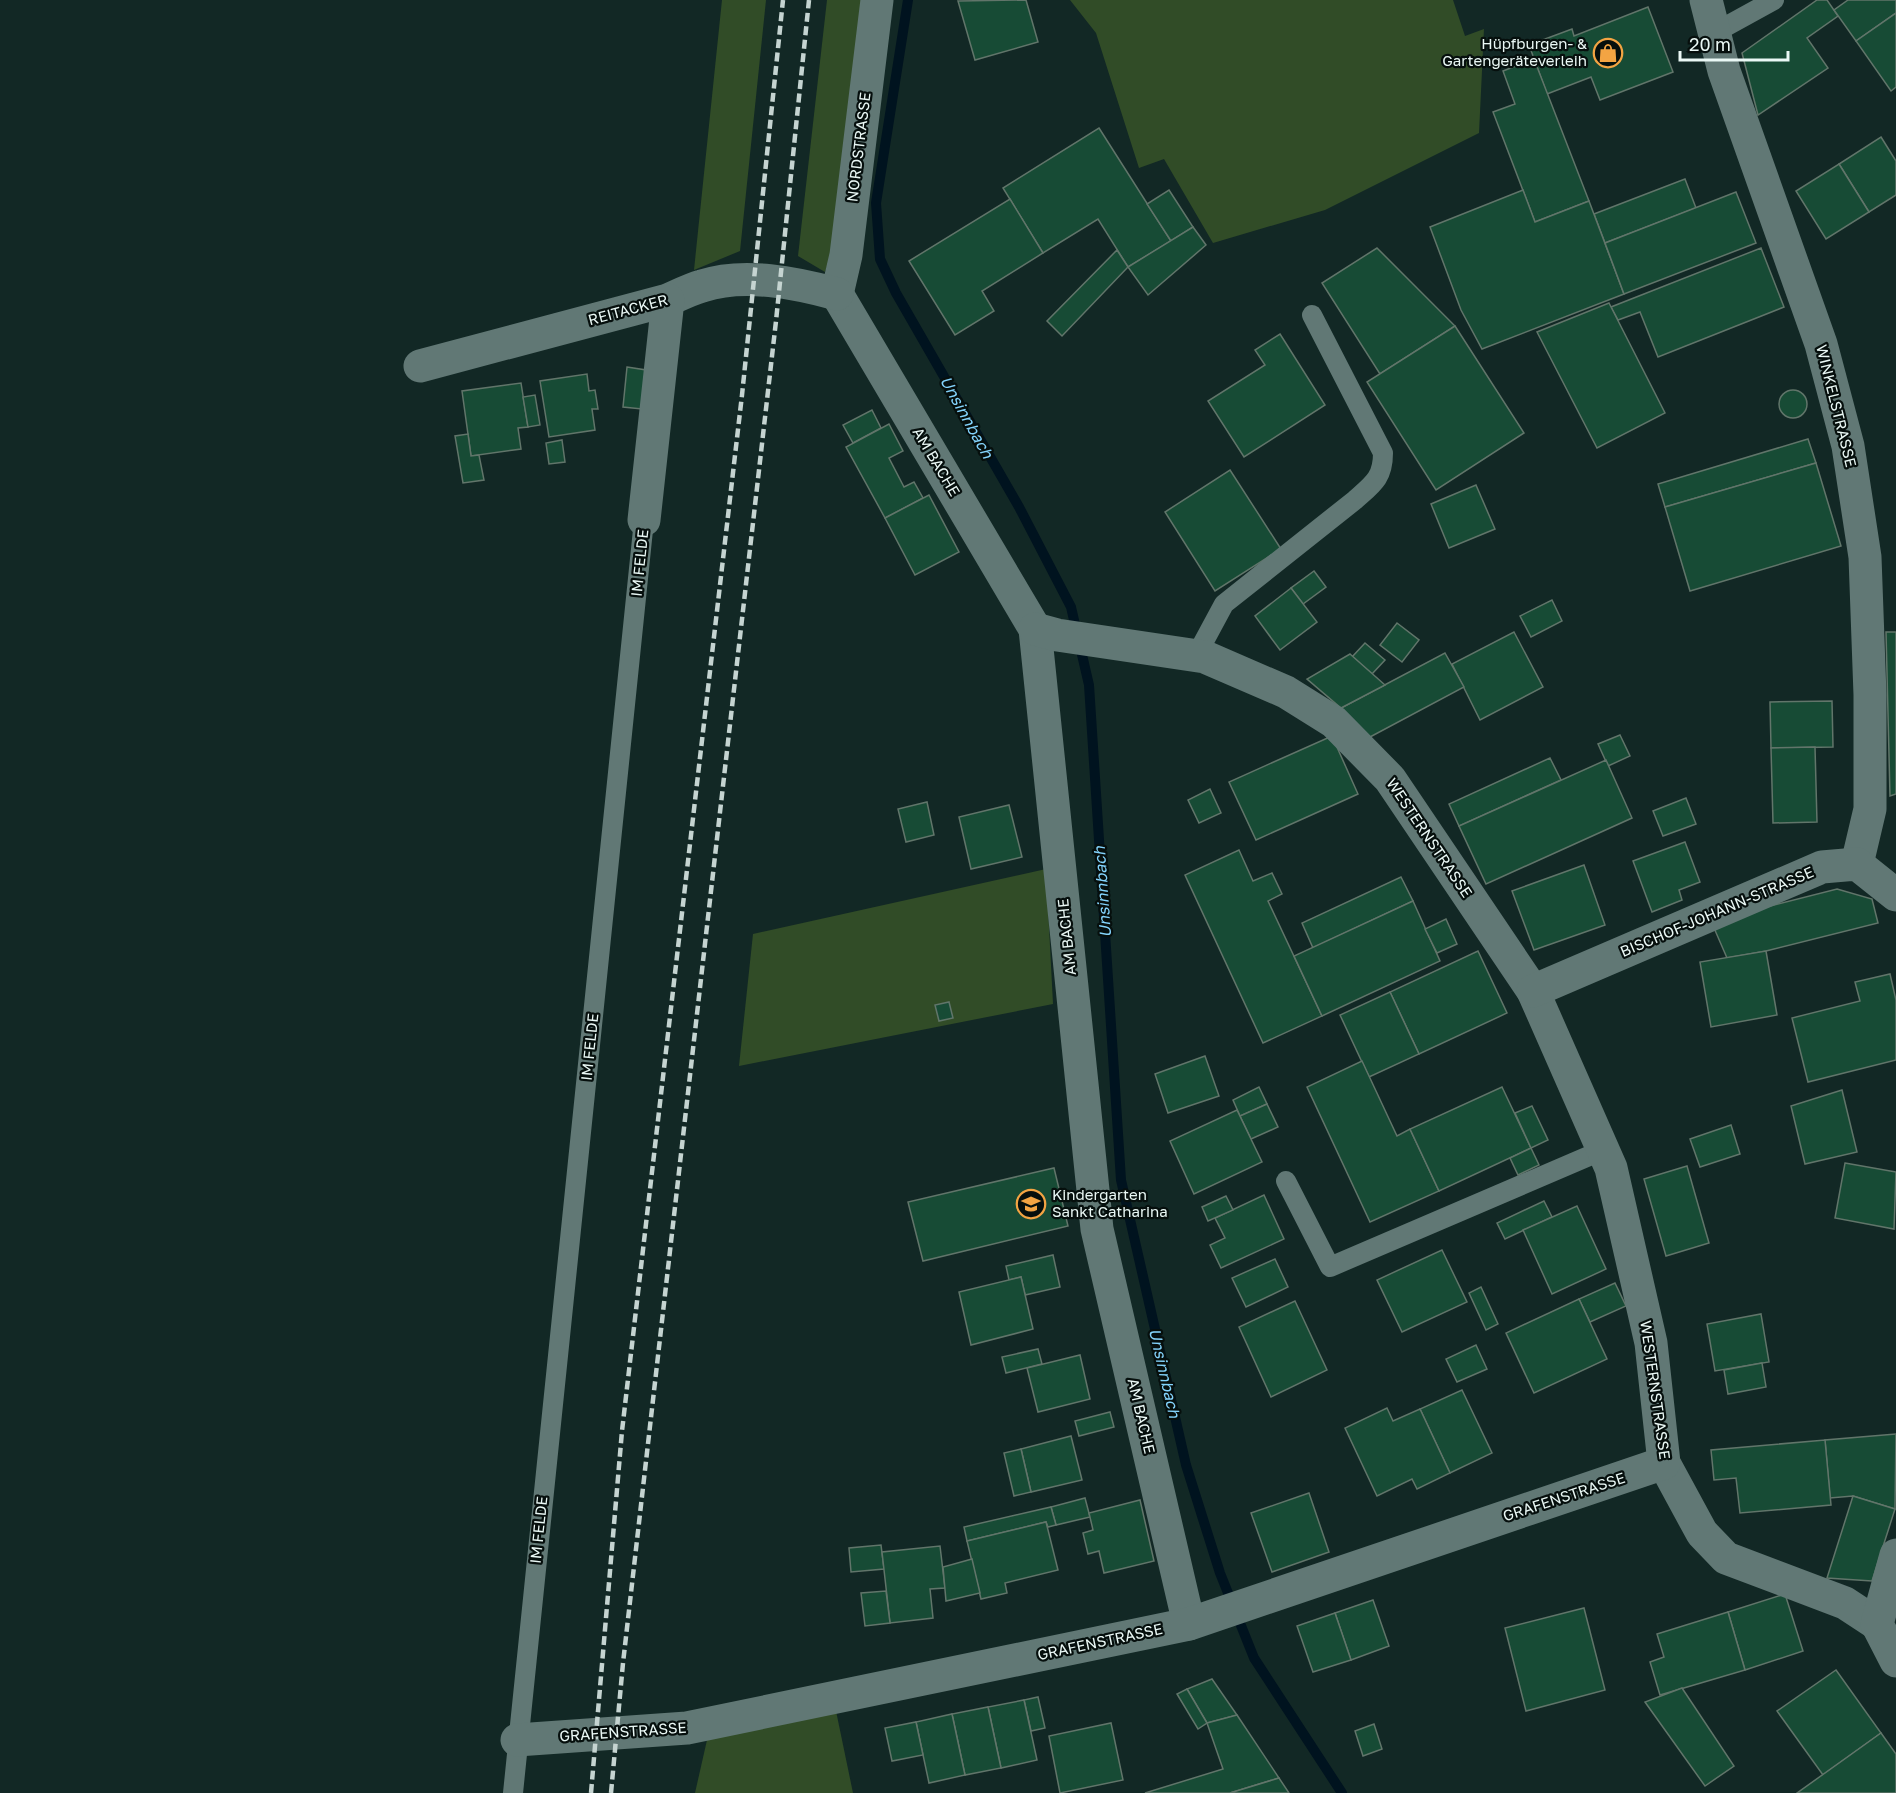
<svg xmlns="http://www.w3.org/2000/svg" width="1896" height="1793" font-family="'Golos Text',sans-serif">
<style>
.green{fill:#314c27}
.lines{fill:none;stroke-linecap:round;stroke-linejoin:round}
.stream{stroke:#00131f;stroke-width:10}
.building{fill:#174b35;stroke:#61756a;stroke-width:1.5}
.service{stroke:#617875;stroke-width:20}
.minor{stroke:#617875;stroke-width:33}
.rail{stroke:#c5d4d1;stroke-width:4.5;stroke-dasharray:9 4.5;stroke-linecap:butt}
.labels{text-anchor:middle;stroke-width:4.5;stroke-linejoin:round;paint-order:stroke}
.poi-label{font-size:15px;fill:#eaf8f5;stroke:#060f0d;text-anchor:end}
.street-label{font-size:15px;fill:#eaf8f5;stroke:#060f0d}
.water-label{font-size:16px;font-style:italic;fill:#83d3fc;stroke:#060f0d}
</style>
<rect width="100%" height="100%" fill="#122825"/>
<!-- green -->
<g class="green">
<polygon points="722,0 766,0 740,251 694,270"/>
<polygon points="827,0 863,0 834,246 825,272 798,256"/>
<polygon points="1070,0 1453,0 1465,36 1484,29 1479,133 1325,210 1213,243 1164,159 1139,168 1096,33"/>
<polygon points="1046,869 1053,1004 739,1066 753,934"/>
<polygon points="836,1711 853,1793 695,1793 707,1740"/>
</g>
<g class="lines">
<!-- stream -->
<polyline class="stream" points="908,0 876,203 880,259 896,293 1019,507 1071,607 1089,685 1121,1180 1186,1465 1220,1573 1254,1658 1342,1793"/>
</g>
<!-- building -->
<g class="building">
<polygon points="1026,0 1038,42 975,60 958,1"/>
<polygon points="1817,0 1827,0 1838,16 1807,38 1828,68 1758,115 1742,53"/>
<polygon points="1848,0 1896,0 1896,13 1856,41 1834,10"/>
<polygon points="1648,7 1673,72 1600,100 1591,77 1547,94 1529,45 1572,29 1574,36"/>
<polygon points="1896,13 1896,87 1891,91 1856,41"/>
<polygon points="1534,59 1589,201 1535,222 1493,112 1515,104 1503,71"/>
<polygon points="1099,128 1171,241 1128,267 1098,219 1043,253 1003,188"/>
<polygon points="1881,137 1896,161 1896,195 1869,212 1839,164"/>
<polygon points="1839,164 1869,212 1826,239 1796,191"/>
<polygon points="1685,179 1696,208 1605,243 1594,214"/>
<polygon points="1169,190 1193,227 1171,241 1147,204"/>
<polygon points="1523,190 1535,222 1589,201 1624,294 1482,349 1461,310 1430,227"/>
<polygon points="1736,192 1756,243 1624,294 1605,243"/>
<polygon points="1010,199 1043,253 982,291 994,311 955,335 909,261"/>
<polygon points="1193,227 1206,245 1148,295 1128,267"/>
<polygon points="1377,248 1455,326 1380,374 1322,283"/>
<polygon points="1761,248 1784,307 1658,357 1640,312 1618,320 1611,307"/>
<polygon points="1117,250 1128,267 1062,336 1047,321"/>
<polygon points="1609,303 1665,413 1597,448 1537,332"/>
<polygon points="1455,326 1524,433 1436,490 1367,382"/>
<polygon points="1280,334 1325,405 1244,457 1208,401 1265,365 1255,350"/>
<polygon points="627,367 646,370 642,409 623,407"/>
<polygon points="587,374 589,391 595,390 598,409 592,409 595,430 549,437 540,381"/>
<polygon points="521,383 528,427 518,428 521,449 471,456 462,391"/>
<circle cx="1793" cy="404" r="14"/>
<polygon points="535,395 540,425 528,427 523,397"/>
<polygon points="872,410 881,428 853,443 843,425"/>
<polygon points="889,424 903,451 889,458 904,487 914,482 923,498 885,518 846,447"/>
<polygon points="468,434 471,456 479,455 484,480 463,483 455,436"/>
<polygon points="1808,439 1816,463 1665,507 1658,484"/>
<polygon points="562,440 565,462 549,464 546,443"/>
<polygon points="1816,463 1841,546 1690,591 1665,507"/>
<polygon points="1230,470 1281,549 1215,591 1165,512"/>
<polygon points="1476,485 1495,529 1449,548 1431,504"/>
<polygon points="929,495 959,552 915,575 885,518"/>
<polygon points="1314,571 1326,587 1303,604 1291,588"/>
<polygon points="1291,588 1317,622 1280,650 1255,616"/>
<polygon points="1552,600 1562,621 1531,637 1520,616"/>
<polygon points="1397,623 1419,640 1402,662 1380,645"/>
<polygon points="1514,632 1543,687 1480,720 1452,664"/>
<polygon points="1886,632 1896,632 1896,794 1890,796"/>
<polygon points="1365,643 1385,660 1372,674 1352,657"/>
<polygon points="1445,653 1464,687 1370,737 1341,708"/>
<polygon points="1350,654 1385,685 1341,708 1307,679"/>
<polygon points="1832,701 1833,747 1771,748 1770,702"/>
<polygon points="1620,735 1630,756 1608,766 1598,744"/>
<polygon points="1332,736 1358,794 1256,840 1229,782"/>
<polygon points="1815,747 1817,822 1773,823 1771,748"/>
<polygon points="1550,758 1561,780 1459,826 1449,804"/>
<polygon points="1606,760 1632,818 1486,884 1459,826"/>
<polygon points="1210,789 1221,813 1199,823 1188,800"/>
<polygon points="1686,798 1696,824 1663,836 1653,811"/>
<polygon points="927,802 934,835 906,842 898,809"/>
<polygon points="1009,805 1022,857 971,869 959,817"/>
<polygon points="1685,842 1700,882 1679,890 1682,900 1652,912 1633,861"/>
<polygon points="1239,850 1253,881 1272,873 1282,894 1268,901 1322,1016 1263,1043 1185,875"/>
<polygon points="1584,865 1605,925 1534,950 1512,891"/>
<polygon points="1401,877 1413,901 1313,948 1302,923"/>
<polygon points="1837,889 1872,899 1878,923 1766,951 1727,958 1714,928 1754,910"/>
<polygon points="1413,901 1440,961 1322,1016 1294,956"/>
<polygon points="1446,919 1457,944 1437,953 1425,929"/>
<polygon points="1478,951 1507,1013 1419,1054 1390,992"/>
<polygon points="1766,951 1777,1015 1711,1027 1700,962"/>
<polygon points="1890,974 1896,1000 1896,1060 1808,1082 1792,1018 1860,1001 1855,982"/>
<polygon points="1390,992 1419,1054 1369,1077 1340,1015"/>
<polygon points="949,1002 953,1018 939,1021 935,1005"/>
<polygon points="1205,1056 1219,1096 1168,1113 1155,1074"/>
<polygon points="1362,1061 1397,1136 1410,1129 1439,1191 1370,1222 1307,1087"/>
<polygon points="1259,1087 1267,1104 1240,1116 1233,1100"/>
<polygon points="1502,1087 1531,1148 1439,1191 1410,1129"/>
<polygon points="1842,1090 1857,1152 1805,1164 1791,1106"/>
<polygon points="1267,1104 1278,1127 1251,1139 1240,1116"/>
<polygon points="1532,1106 1548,1140 1531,1148 1515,1113"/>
<polygon points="1237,1110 1262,1162 1194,1194 1170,1141"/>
<polygon points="1731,1125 1740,1154 1700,1167 1690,1139"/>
<polygon points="1531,1148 1539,1165 1518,1175 1510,1158"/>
<polygon points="1845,1163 1896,1172 1894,1229 1835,1218"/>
<polygon points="1687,1166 1709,1243 1666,1256 1644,1179"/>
<polygon points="1054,1168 1068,1226 923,1261 908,1202"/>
<polygon points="1264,1195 1284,1239 1221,1268 1210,1245 1225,1238 1215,1218"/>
<polygon points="1226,1196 1233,1210 1208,1221 1202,1207"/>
<polygon points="1544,1201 1552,1217 1505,1239 1497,1223"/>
<polygon points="1577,1206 1606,1269 1552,1294 1523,1230"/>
<polygon points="1442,1250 1467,1302 1402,1332 1377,1280"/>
<polygon points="1053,1255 1060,1287 1025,1295 1021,1277 1009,1280 1006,1266"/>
<polygon points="1275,1259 1288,1287 1246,1307 1232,1278"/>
<polygon points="1021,1277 1033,1329 971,1345 959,1292"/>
<polygon points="1615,1283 1626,1306 1590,1322 1579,1299"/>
<polygon points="1481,1287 1498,1324 1486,1330 1469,1293"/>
<polygon points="1579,1299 1607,1359 1534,1393 1506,1333"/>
<polygon points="1295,1301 1327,1370 1271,1397 1239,1327"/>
<polygon points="1761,1314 1769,1362 1715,1371 1707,1324"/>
<polygon points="1476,1345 1487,1369 1457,1382 1446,1359"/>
<polygon points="1038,1349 1042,1364 1006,1373 1002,1357"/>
<polygon points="1080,1355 1090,1399 1038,1412 1027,1368"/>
<polygon points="1762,1363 1766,1387 1728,1394 1724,1370"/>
<polygon points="1462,1390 1492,1453 1450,1473 1420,1409"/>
<polygon points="1387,1408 1393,1421 1420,1409 1450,1473 1417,1489 1412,1479 1377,1496 1345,1428"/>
<polygon points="1110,1412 1114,1427 1079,1436 1075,1421"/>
<polygon points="1896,1434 1895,1509 1853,1496 1830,1498 1825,1440"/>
<polygon points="1071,1436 1082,1480 1031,1492 1021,1449"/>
<polygon points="1825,1440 1831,1505 1740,1513 1736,1478 1714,1480 1711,1450"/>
<polygon points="1021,1449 1031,1492 1014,1496 1004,1453"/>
<polygon points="1309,1493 1329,1552 1272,1572 1251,1513"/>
<polygon points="1853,1496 1895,1509 1872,1581 1827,1578"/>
<polygon points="1085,1498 1090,1517 1056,1525 1051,1507"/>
<polygon points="1140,1500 1154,1561 1104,1573 1099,1551 1088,1554 1083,1533 1093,1530 1089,1513"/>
<polygon points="1051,1507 1056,1525 1048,1527 1046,1522 967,1541 964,1527"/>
<polygon points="1046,1522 1058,1570 1005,1583 1007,1593 981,1599 967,1541"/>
<polygon points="881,1545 884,1569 851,1572 849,1548"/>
<polygon points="940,1546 945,1588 930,1589 933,1618 890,1623 882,1552"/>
<polygon points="972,1559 980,1593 946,1601 943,1567"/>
<polygon points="886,1591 890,1623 865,1626 861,1593"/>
<polygon points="1785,1594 1803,1651 1745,1670 1728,1612"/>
<polygon points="1373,1600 1389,1646 1351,1660 1335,1613"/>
<polygon points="1584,1608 1605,1690 1526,1711 1505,1628"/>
<polygon points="1728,1612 1745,1670 1660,1695 1650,1662 1664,1657 1657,1634"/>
<polygon points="1335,1613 1351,1660 1313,1672 1297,1626"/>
<polygon points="1836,1670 1881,1733 1823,1775 1777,1711"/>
<polygon points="1212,1679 1237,1715 1207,1723 1187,1689"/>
<polygon points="1682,1688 1734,1766 1705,1786 1645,1702"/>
<polygon points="1187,1689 1207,1723 1198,1729 1177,1694"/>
<polygon points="1038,1697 1045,1728 1031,1731 1024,1700"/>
<polygon points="1024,1700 1037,1760 1001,1768 988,1707"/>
<polygon points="988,1707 1001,1768 965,1775 952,1714"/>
<polygon points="952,1714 965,1775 929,1783 916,1722"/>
<polygon points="1237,1715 1279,1778 1230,1793 1145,1793 1223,1769 1207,1723"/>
<polygon points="916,1722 923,1755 892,1761 885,1728"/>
<polygon points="1111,1723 1123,1780 1060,1793 1049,1736"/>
<polygon points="1374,1724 1382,1749 1363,1756 1355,1731"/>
<polygon points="1881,1733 1896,1754 1896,1793 1797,1793"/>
<polygon points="1279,1778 1289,1793 1230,1793"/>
</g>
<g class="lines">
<!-- service -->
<g class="service">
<polyline points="1714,33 1774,0"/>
<path d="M1196,656l28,-52 131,-104c18,-16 28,-22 28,-47l-71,-138"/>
<polyline points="1286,1181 1330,1267 1603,1150"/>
<polyline points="513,1793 644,520"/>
</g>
<!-- minor -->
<g class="minor">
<polyline points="1706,0 1724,71 1821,344 1848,446 1865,557 1870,695 1870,809 1857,864"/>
<polyline points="837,294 1035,629 1097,1229 1189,1624"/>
<polyline points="837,294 846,255 877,0"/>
<path d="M420,366l248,-66c11,-5 23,-11 34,-14 42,-14 94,-3 135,8"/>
<polyline points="644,520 668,300"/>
<polyline points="1035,629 1057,635 1205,657 1286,692 1334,722 1390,779 1533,991 1611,1168 1651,1343 1664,1463 1702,1533 1726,1558 1845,1603 1877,1624"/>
<polyline points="1533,991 1822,867 1857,864 1896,895"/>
<polyline points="1896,1555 1877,1624 1896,1661"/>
<polyline points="517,1740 687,1728 1189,1624 1664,1463"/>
</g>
<!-- rail -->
<g class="rail">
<polyline points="591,1793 622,1431 742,395 783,0"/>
<polyline points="611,1793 623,1663 776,321 809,0"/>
</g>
</g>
<!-- icons -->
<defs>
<g id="shop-ring" transform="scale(1.5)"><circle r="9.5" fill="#060f0d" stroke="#f3a443" stroke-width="1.5"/><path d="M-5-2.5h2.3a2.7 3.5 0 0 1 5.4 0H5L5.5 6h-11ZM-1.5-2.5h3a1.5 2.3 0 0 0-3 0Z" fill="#f3a443"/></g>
<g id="school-ring" transform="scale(1.5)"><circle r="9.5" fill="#060f0d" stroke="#f3a443" stroke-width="1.5"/><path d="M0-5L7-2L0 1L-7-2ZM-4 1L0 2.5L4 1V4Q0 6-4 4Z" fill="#f3a443"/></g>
</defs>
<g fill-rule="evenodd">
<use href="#shop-ring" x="1608" y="53"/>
<use href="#school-ring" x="1031" y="1204"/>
</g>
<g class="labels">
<!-- poi labels -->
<g class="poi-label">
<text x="1587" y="49">Hüpfburgen- &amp;<tspan x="1587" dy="17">Gartengeräteverleih</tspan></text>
<text x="1052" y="1200" text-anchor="start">Kindergarten<tspan x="1052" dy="17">Sankt Catharina</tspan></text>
</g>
<!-- street labels -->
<g class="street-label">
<text transform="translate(859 147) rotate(-83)" y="5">NORDSTRASSE</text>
<text transform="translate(628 310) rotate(-15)" y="5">REITACKER</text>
<text transform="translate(1836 406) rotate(76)" y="5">WINKELSTRASSE</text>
<text transform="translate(936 462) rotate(59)" y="5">AM BACHE</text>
<text transform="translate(640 563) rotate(-84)" y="5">IM FELDE</text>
<text transform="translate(1429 838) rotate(56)" y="5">WESTERNSTRASSE</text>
<text transform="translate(1717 912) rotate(-23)" y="5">BISCHOF-JOHANN-STRASSE</text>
<text transform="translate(1067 937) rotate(-96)" y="5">AM BACHE</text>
<text transform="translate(590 1047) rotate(-84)" y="5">IM FELDE</text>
<text transform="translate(1655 1390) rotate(82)" y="5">WESTERNSTRASSE</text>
<text transform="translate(1141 1416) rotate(77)" y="5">AM BACHE</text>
<text transform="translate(1564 1497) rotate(-18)" y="5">GRAFENSTRASSE</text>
<text transform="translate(539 1530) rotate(-84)" y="5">IM FELDE</text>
<text transform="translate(1100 1642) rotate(-12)" y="5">GRAFENSTRASSE</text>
<text transform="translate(623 1732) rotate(-4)" y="5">GRAFENSTRASSE</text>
</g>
<!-- water labels -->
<g class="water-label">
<text transform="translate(967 417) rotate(61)" y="6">Unsinnbach</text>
<text transform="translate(1102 892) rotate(-94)" y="6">Unsinnbach</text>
<text transform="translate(1165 1373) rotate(77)" y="6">Unsinnbach</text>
</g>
</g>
<!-- scale -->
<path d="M1680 51v9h108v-9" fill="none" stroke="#eaf8f5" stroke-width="3"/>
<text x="1689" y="51" font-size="18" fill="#eaf8f5" stroke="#060f0d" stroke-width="4.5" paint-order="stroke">20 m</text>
</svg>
